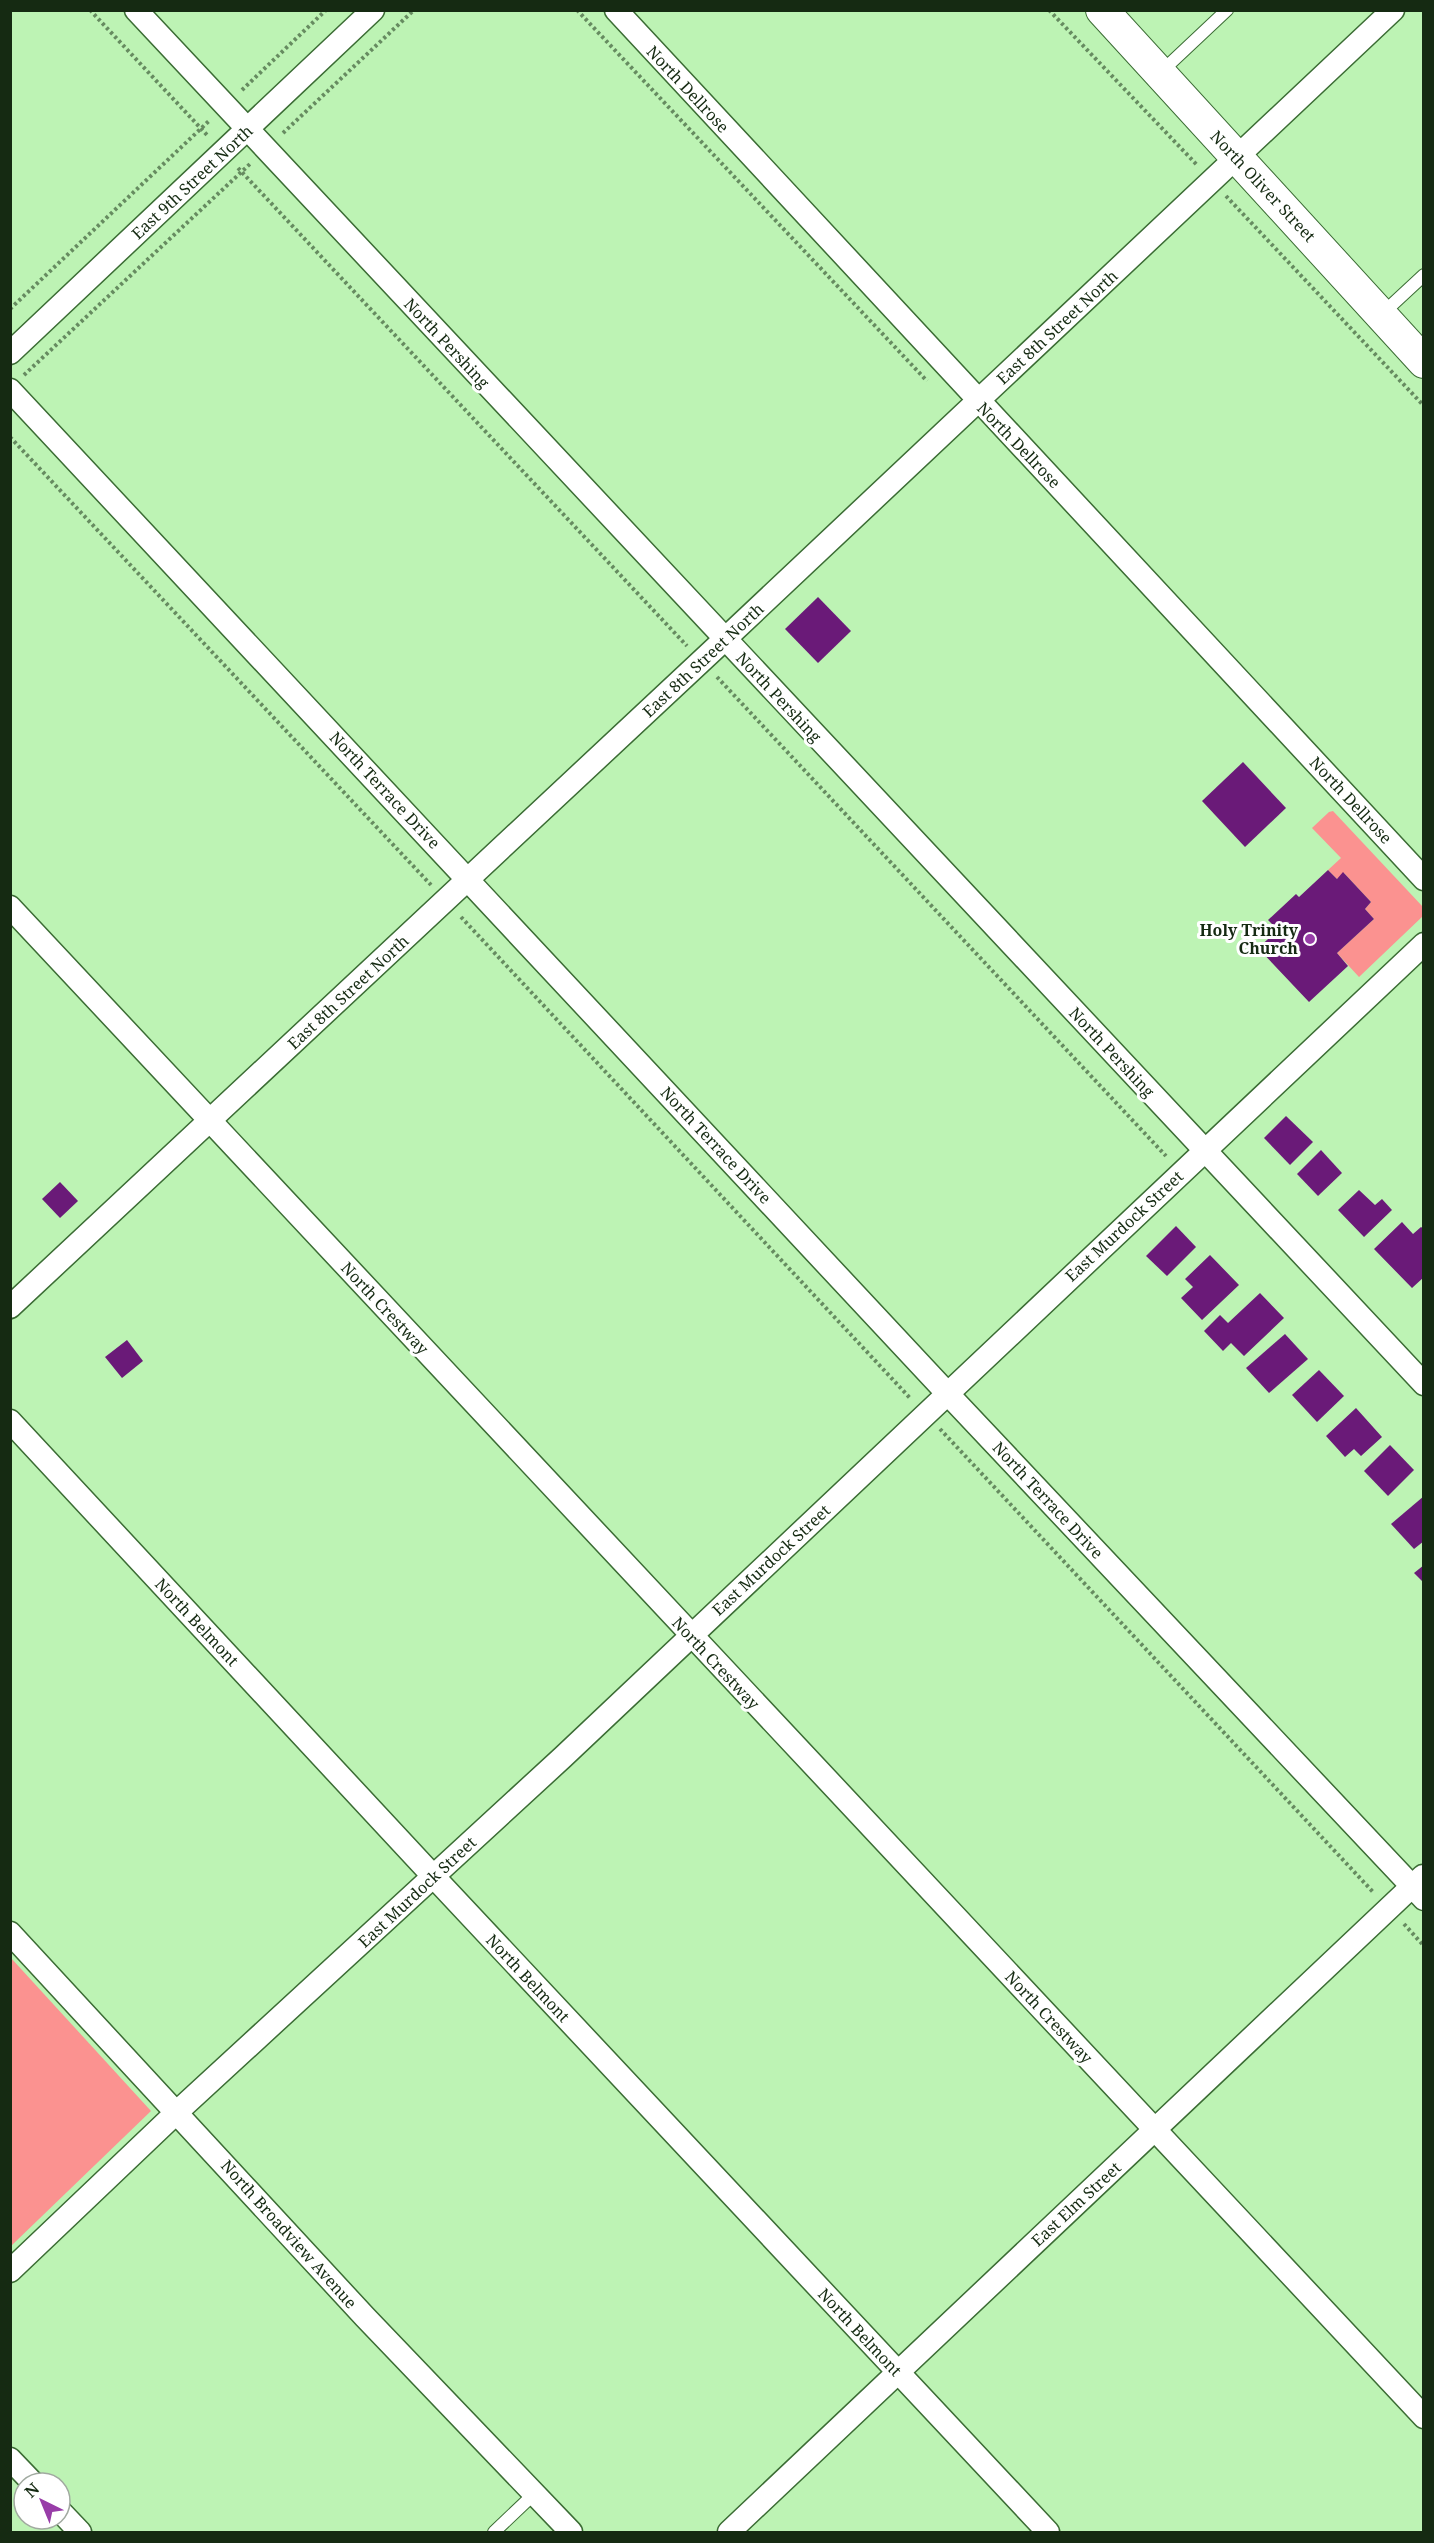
<svg xmlns="http://www.w3.org/2000/svg" width="1434" height="2543" font-family="'Noto Serif',serif">
<style>
.green{fill:#fb9290}
.building{fill:#6a1a78}
.lines{fill:none;stroke-linecap:round;stroke-linejoin:round}
.service-casing{stroke:#3b6c34;stroke-width:14}
.minor-casing{stroke:#3b6c34;stroke-width:25}
.secondary-casing{stroke:#3b6c34;stroke-width:34}
.path{stroke:#668b60;stroke-width:4;stroke-dasharray:3 3;stroke-linecap:butt}
.service{stroke:#fff;stroke-width:12}
.minor{stroke:#fff;stroke-width:22}
.secondary{stroke:#fff;stroke-width:32}
.poi-dot{fill:#983da8;stroke:#fff;stroke-width:2}
.labels{text-anchor:middle;stroke-width:6;stroke-linejoin:round;paint-order:stroke}
.street-label{font-size:16px;fill:#152a12;stroke:#fff}
.poi-label{font-size:16px;font-weight:bold;fill:#152a12;stroke:#fff;text-anchor:end}
</style>
<rect width="100%" height="100%" fill="#bdf3b4"/>
<!-- green -->
<g class="green">
<polygon points="1333,811 1423,907 1423,916 1359,977 1337,953 1374,919 1365,909 1371,902 1344,873 1337,879 1328,870 1341,858 1312,828 1329,812"/>
<polygon points="11,1958 151,2111 11,2246"/>
</g>
<!-- building -->
<g class="building">
<polygon points="818,597 851,631 818,663 785,629"/>
<polygon points="1243,762 1286,808 1245,847 1202,801"/>
<polygon points="1328,870 1337,879 1343,872 1371,902 1365,909 1374,919 1337,953 1348,966 1309,1002 1258,948 1278,930 1268,920 1296,894 1299,897"/>
<polygon points="1286,1116 1313,1142 1290,1165 1264,1138"/>
<polygon points="1321,1150 1342,1173 1318,1196 1297,1174"/>
<polygon points="60,1182 78,1201 60,1218 42,1199"/>
<polygon points="1359,1190 1375,1205 1382,1199 1392,1210 1364,1237 1338,1210"/>
<polygon points="1402,1222 1413,1234 1421,1227 1424,1229 1424,1277 1412,1288 1374,1249"/>
<polygon points="1176,1226 1196,1247 1167,1276 1146,1256"/>
<polygon points="1210,1255 1239,1285 1202,1320 1181,1298 1193,1287 1185,1279"/>
<polygon points="1260,1293 1284,1318 1244,1356 1231,1343 1223,1351 1204,1331 1220,1315 1228,1323"/>
<polygon points="1285,1334 1308,1359 1269,1393 1246,1368"/>
<polygon points="127,1340 143,1361 122,1378 105,1357"/>
<polygon points="1319,1370 1344,1396 1317,1422 1292,1395"/>
<polygon points="1356,1408 1382,1437 1361,1456 1354,1449 1345,1457 1326,1436"/>
<polygon points="1390,1445 1414,1470 1388,1496 1364,1471"/>
<polygon points="1424,1496 1424,1541 1414,1549 1391,1524"/>
<polygon points="1424,1565 1424,1583 1414,1573"/>
</g>
<g class="lines">
<!-- service casing -->
<g class="service-casing">
<g id="service">
<polyline points="1160,73 1227,10"/>
<polyline points="1382,314 1424,275"/>
<polyline points="494,2532 534,2494"/>
</g>
</g>
<!-- minor casing -->
<g class="minor-casing">
<g id="minor">
<polyline points="136,10 1424,1384"/>
<polyline points="616,10 1424,879"/>
<polyline points="10,353 373,10"/>
<polyline points="10,390 947,1393 1424,1899"/>
<polyline points="10,907 1424,2417"/>
<polyline points="10,1307 725,639 1393,10"/>
<polyline points="10,1421 434,1877 1048,2532"/>
<polyline points="10,1933 365,2317 571,2532"/>
<polyline points="10,2271 177,2112 563,1757 1424,944"/>
<polyline points="10,2459 33,2483"/>
<polyline points="60,2511 80,2532"/>
<polyline points="729,2532 1423,1876"/>
</g>
</g>
<!-- secondary casing -->
<g class="secondary-casing">
<polyline id="secondary" points="1102,10 1424,362"/>
</g>
<!-- path -->
<g class="path">
<polyline points="90,10 208,136"/>
<polyline points="577,10 927,381"/>
<polyline points="1049,10 1198,166"/>
<polyline points="242,90 326,10"/>
<polyline points="283,133 414,10"/>
<polyline points="238,168 687,646"/>
<polyline points="1226,196 1424,406"/>
<polyline points="10,309 210,120"/>
<polyline points="24,375 251,163"/>
<polyline points="10,437 431,885"/>
<polyline points="717,677 1166,1156"/>
<polyline points="461,917 910,1398"/>
<polyline points="940,1429 1374,1893"/>
<polyline points="1404,1924 1424,1946"/>
</g>
<!-- service -->
<use href="#service" class="service"/>
<!-- minor -->
<use href="#minor" class="minor"/>
<!-- secondary -->
<use href="#secondary" class="secondary"/>
</g>
<!-- markers -->
<circle class="poi-dot" cx="1310" cy="939" r="6"/>
<g class="labels">
<!-- street labels -->
<g class="street-label">
<text transform="translate(688 89) rotate(47)" y="6">North Dellrose</text>
<text transform="translate(192 182) rotate(-43)" y="6">East 9th Street North</text>
<text transform="translate(1263 186) rotate(47)" y="6">North Oliver Street</text>
<text transform="translate(1057 327) rotate(-43)" y="6">East 8th Street North</text>
<text transform="translate(447 343) rotate(47)" y="6">North Pershing</text>
<text transform="translate(1019 445) rotate(46)" y="6">North Dellrose</text>
<text transform="translate(703 660) rotate(-43)" y="6">East 8th Street North</text>
<text transform="translate(779 697) rotate(47)" y="6">North Pershing</text>
<text transform="translate(385 790) rotate(47)" y="6">North Terrace Drive</text>
<text transform="translate(1351 800) rotate(47)" y="6">North Dellrose</text>
<text transform="translate(348 992) rotate(-43)" y="6">East 8th Street North</text>
<text transform="translate(1112 1052) rotate(47)" y="6">North Pershing</text>
<text transform="translate(716 1145) rotate(47)" y="6">North Terrace Drive</text>
<text transform="translate(1124 1226) rotate(-43)" y="6">East Murdock Street</text>
<text transform="translate(385 1308) rotate(47)" y="6">North Crestway</text>
<text transform="translate(1048 1500) rotate(47)" y="6">North Terrace Drive</text>
<text transform="translate(771 1560) rotate(-43)" y="6">East Murdock Street</text>
<text transform="translate(197 1622) rotate(47)" y="6">North Belmont</text>
<text transform="translate(716 1663) rotate(47)" y="6">North Crestway</text>
<text transform="translate(417 1892) rotate(-43)" y="6">East Murdock Street</text>
<text transform="translate(528 1978) rotate(47)" y="6">North Belmont</text>
<text transform="translate(1049 2017) rotate(47)" y="6">North Crestway</text>
<text transform="translate(1076 2204) rotate(-43)" y="6">East Elm Street</text>
<text transform="translate(289 2234) rotate(48)" y="6">North Broadview Avenue</text>
<text transform="translate(860 2332) rotate(47)" y="6">North Belmont</text>
</g>
<!-- poi labels -->
<g class="poi-label">
<text x="1298" y="936">Holy Trinity<tspan x="1298" dy="18">Church</tspan></text>
</g>
</g>
<!-- border -->
<rect width="1434" height="2543" fill="none" stroke="#152a12" stroke-width="24"/>
<!-- north arrow -->
<g transform="translate(42 2501) rotate(317)"><circle r="28" fill="#ffffff" stroke="#a1aaa0" stroke-width="1.5"/>
<path d="M0-4.5L10 22L0 15L-10 22Z" fill="#983da8"/>
<text y="-9" font-size="16" font-weight="bold" text-anchor="middle" fill="#152a12">N</text>
</g>
</svg>
